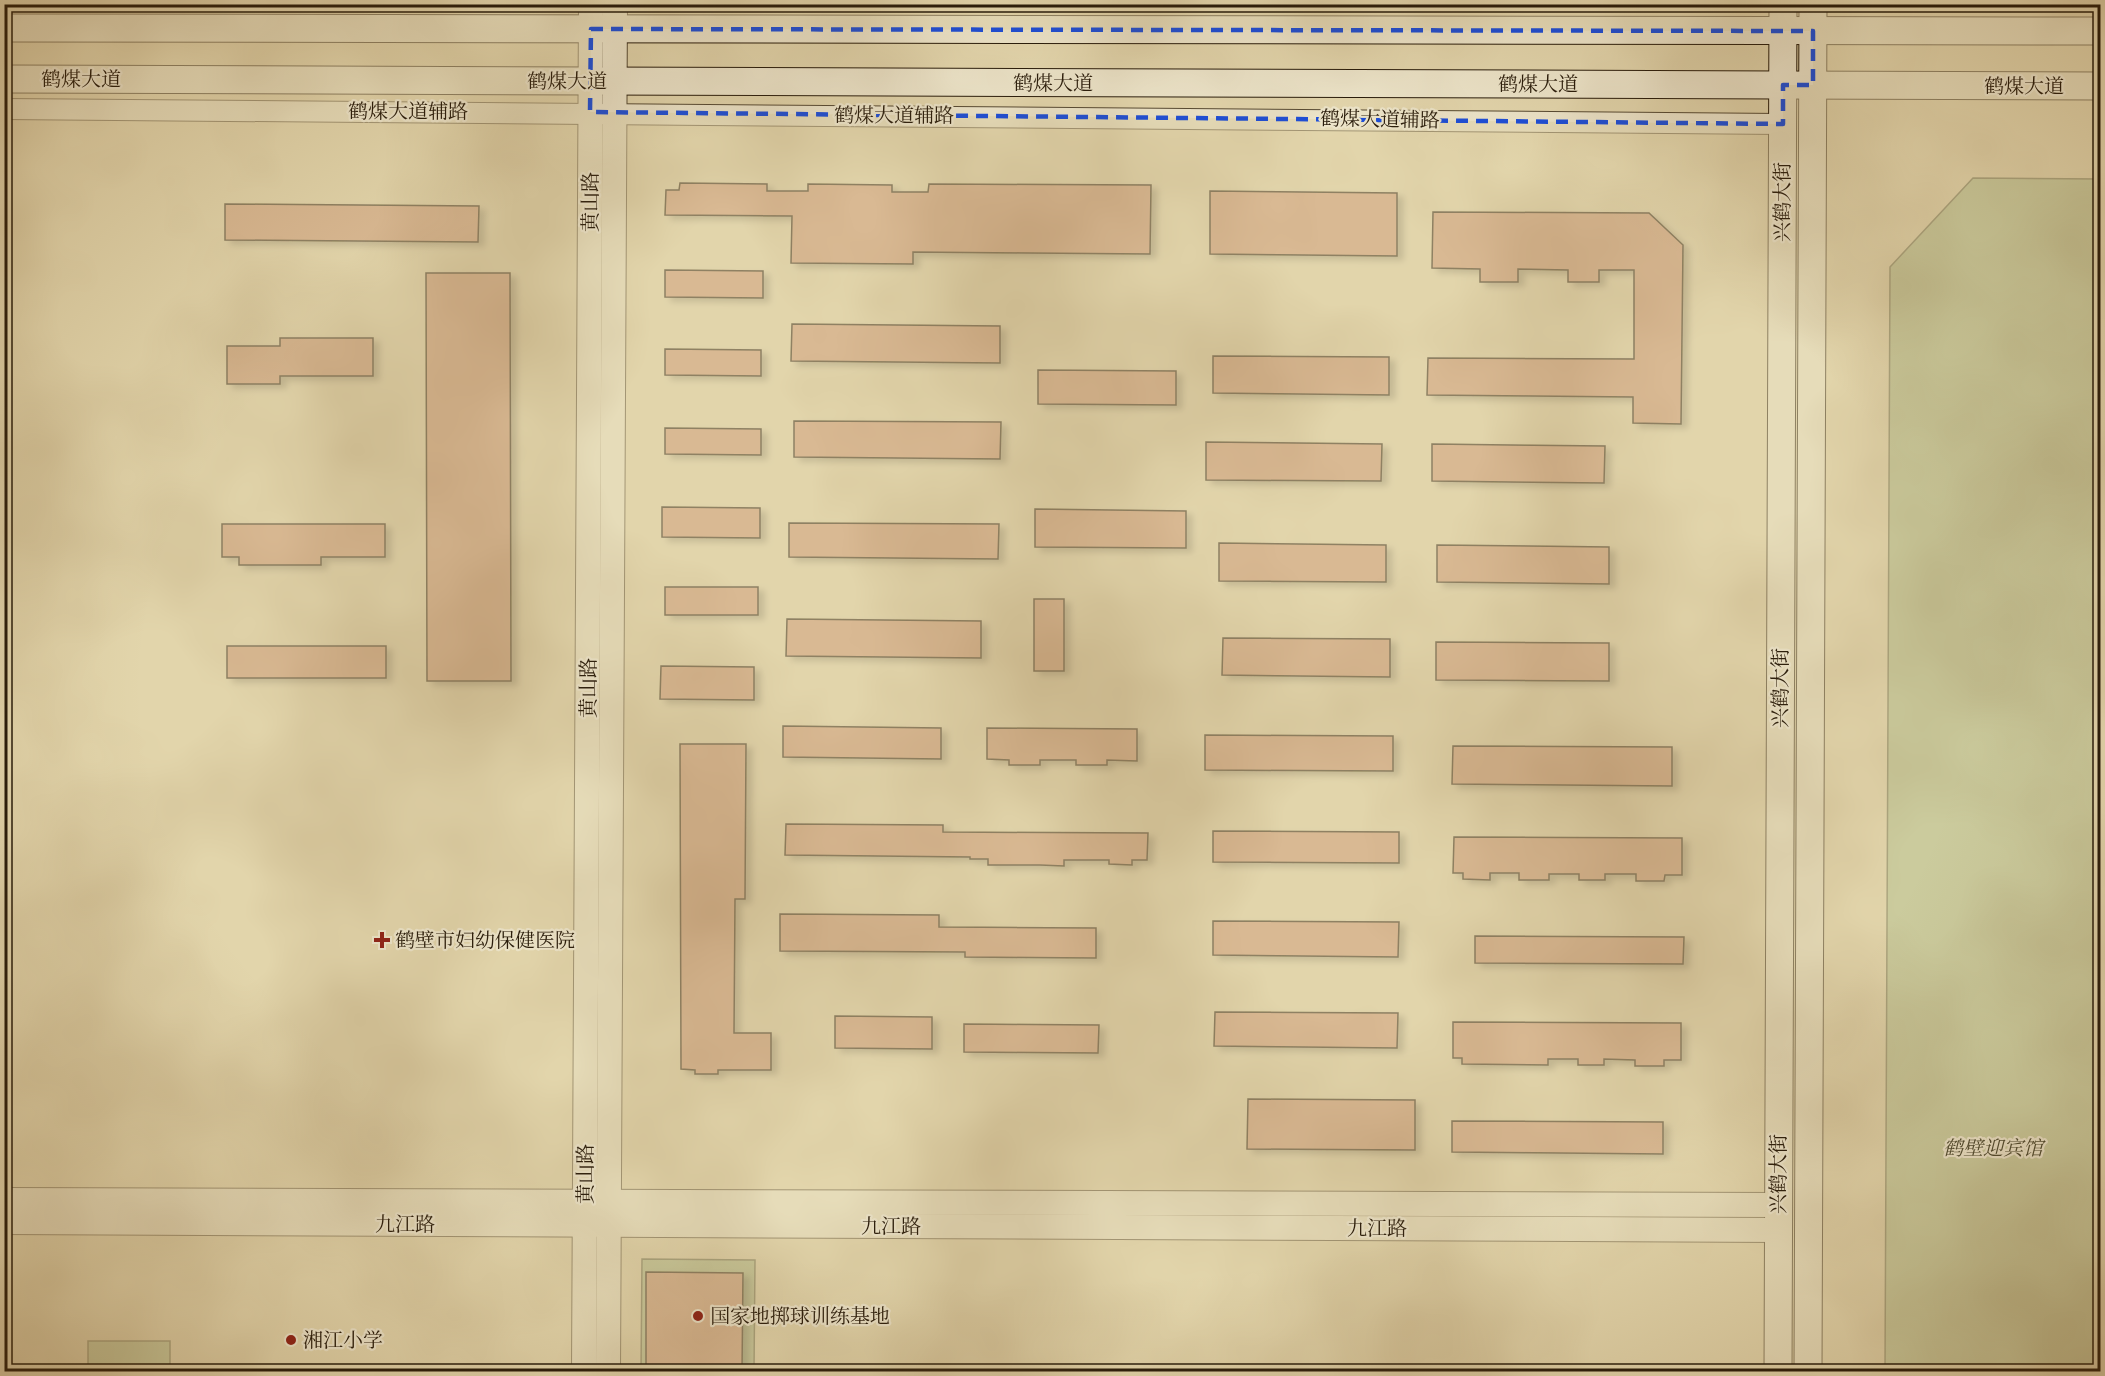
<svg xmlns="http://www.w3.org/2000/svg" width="2105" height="1376" font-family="'IM FELL French Canon','Noto Serif SC',serif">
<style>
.green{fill:#afbe8d;stroke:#6c6d4c;stroke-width:1.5}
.building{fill:#cf9876;stroke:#291c0b;stroke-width:1.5;filter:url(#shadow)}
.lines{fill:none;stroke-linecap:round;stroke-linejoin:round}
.minor-casing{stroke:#574a33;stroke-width:22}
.tertiary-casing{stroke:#574a33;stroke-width:26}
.secondary-casing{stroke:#291c0b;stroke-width:29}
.minor{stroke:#ece4c9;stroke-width:20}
.tertiary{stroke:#ece4c9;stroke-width:24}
.secondary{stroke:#ece4c9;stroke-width:27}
.marked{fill:none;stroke:#1d4ed8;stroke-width:4.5;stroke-dasharray:12 8;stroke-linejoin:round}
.poi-dot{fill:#8f2418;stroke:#ece4c9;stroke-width:2}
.labels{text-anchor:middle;stroke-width:4.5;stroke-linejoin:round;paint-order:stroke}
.street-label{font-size:20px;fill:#291c0b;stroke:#ece4c9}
.poi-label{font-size:20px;fill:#291c0b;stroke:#ece4c9;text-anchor:start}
.park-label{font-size:20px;font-style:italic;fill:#514d32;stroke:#ece4c9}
</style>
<defs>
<filter id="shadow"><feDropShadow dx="6" dy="4" stdDeviation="3" flood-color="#0004"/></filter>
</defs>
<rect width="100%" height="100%" fill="#e2d5ac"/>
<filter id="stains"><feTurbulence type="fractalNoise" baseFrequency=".00333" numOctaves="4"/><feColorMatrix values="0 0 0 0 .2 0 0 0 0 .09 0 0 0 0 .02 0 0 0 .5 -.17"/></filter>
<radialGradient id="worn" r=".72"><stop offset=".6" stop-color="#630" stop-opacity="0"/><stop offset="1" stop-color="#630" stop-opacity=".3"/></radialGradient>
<!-- green -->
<g class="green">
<polygon points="1973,178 2100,179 2100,1371 1885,1371 1890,267"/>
<polygon points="642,1259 755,1260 754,1371 641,1372"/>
<rect x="88" y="1341" width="82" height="30"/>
</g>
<!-- building -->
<g class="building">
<polygon points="680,183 767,184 767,191 808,191 808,184 892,185 892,192 928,192 929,184 1151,185 1150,254 913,252 913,264 791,263 792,216 665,215 666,190 679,190"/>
<polygon points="1210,191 1397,193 1397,256 1210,254"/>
<polygon points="225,204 479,206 478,242 225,240"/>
<polygon points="1433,212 1649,213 1683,245 1681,424 1633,423 1633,397 1427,395 1428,358 1634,359 1634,270 1599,270 1599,282 1568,282 1568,270 1518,269 1518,282 1480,282 1480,269 1432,268"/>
<polygon points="665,270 763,271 763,298 665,297"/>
<polygon points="426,273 510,273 511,681 427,681"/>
<polygon points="792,324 1000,326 1000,363 791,361"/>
<polygon points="280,338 373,338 373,376 280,376 280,384 227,384 227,346 280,346"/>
<polygon points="665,349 761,350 761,376 665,375"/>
<polygon points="1213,356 1389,357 1389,395 1213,393"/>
<polygon points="1038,370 1176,371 1176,405 1038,404"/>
<polygon points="794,421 1001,422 1000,459 794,457"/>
<polygon points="665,428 761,429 761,455 665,454"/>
<polygon points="1206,442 1382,444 1381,481 1206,480"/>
<polygon points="1432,444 1605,446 1604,483 1432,481"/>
<polygon points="662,507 760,508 760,538 662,537"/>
<polygon points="1035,509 1186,511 1186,548 1035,547"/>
<polygon points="789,523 999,524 998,559 789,557"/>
<polygon points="222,524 385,524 385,557 321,557 321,565 239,565 239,557 222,557"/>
<polygon points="1219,543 1386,545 1386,582 1219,581"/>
<polygon points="1437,545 1609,547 1609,584 1437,582"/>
<rect x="665" y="587" width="93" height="28"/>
<rect x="1034" y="599" width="30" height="72"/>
<polygon points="787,619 981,621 981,658 786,656"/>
<polygon points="1223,638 1390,639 1390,677 1222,675"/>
<polygon points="1436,642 1609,643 1609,681 1436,680"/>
<rect x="227" y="646" width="159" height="32"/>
<polygon points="661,666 754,667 754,700 660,699"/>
<polygon points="783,726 941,728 941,759 783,757"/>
<polygon points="987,728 1137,729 1137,761 1107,760 1107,765 1076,765 1076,760 1040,760 1040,765 1009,765 1009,760 987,759"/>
<polygon points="1205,735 1393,736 1393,771 1205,770"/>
<polygon points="680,744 746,744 745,899 735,899 734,1033 771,1033 771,1070 718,1070 718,1074 695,1074 695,1070 681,1069"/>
<polygon points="1453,746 1672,747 1672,786 1452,784"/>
<polygon points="786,824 943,825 943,832 1148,833 1147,860 1132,860 1132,865 1109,864 1109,860 1064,860 1064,866 1040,865 988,865 988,859 970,859 970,857 785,855"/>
<polygon points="1213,831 1399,832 1399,863 1213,862"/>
<polygon points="1454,837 1682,838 1682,875 1665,875 1664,881 1636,881 1636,874 1605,874 1605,880 1579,880 1579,874 1549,874 1549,880 1519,880 1519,873 1490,873 1490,880 1463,879 1463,873 1453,873"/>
<polygon points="780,914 939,915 939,927 1096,928 1096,958 965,957 965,952 780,951"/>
<polygon points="1213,921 1399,922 1398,957 1213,955"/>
<polygon points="1475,936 1684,937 1683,964 1475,963"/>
<polygon points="1215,1012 1398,1013 1397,1048 1214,1046"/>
<polygon points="835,1016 932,1017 932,1049 835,1048"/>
<polygon points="1453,1022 1681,1023 1681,1060 1664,1060 1664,1066 1635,1066 1635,1060 1604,1059 1604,1065 1578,1065 1578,1059 1548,1059 1548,1065 1462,1064 1462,1058 1453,1058"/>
<polygon points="964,1024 1099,1025 1098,1053 964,1052"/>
<polygon points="1248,1099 1415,1100 1415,1150 1247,1149"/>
<polygon points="1452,1121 1663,1122 1663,1154 1452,1152"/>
<polygon points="646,1272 743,1273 742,1371 646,1371"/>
</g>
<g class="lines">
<!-- minor casing -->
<g class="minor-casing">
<polyline id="minor" points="4,109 1783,124"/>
</g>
<!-- tertiary casing -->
<g class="tertiary-casing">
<g id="tertiary">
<polyline points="4,1200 1778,1205"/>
<polyline points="4,1222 1778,1230"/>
<polyline points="584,1372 591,4"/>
<polyline points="608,1372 615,4"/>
</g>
</g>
<!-- secondary casing -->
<g class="secondary-casing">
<g id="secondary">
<polyline points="4,28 2100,31"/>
<polyline points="4,79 2100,86"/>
<polyline points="1778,1372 1783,4"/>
<polyline points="1808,1372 1813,4"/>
</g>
</g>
<!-- minor -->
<use href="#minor" class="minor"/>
<!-- tertiary -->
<use href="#tertiary" class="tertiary"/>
<!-- secondary -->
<use href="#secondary" class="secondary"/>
</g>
<!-- marked area -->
<path d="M0 0H2105V1376H0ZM591,29l1222,2v54h-30v39l-1193,-12z" fill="#e2d5ac" fill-opacity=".55" fill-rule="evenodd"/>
<path class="marked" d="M591,29l1222,2v54h-30v39l-1193,-12z"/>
<!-- markers -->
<g class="poi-dot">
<path d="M379 931h6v6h6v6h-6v6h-6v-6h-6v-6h6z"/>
<circle cx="698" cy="1316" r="6"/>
<circle cx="291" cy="1340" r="6"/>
</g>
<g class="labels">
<!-- street labels -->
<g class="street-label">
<text x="81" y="86">鹤煤大道</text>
<text x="567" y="88">鹤煤大道</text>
<text x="1053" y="90">鹤煤大道</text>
<text x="1538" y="91">鹤煤大道</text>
<text x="2024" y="93">鹤煤大道</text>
<text x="408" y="118">鹤煤大道辅路</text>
<text x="894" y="122">鹤煤大道辅路</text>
<text transform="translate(1380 119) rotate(1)" y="7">鹤煤大道辅路</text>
<text transform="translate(590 202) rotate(-90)" y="7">黄山路</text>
<text transform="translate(1782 202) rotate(-90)" y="7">兴鹤大街</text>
<text transform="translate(588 688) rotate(-90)" y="7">黄山路</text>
<text transform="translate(1780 688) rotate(-90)" y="7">兴鹤大街</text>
<text transform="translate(585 1174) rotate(-90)" y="7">黄山路</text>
<text transform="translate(1778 1174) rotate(-90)" y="7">兴鹤大街</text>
<text x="405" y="1231">九江路</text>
<text x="891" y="1233">九江路</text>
<text x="1377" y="1235">九江路</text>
</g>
<!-- poi labels -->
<g class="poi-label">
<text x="395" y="947">鹤壁市妇幼保健医院</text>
<text x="710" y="1323">国家地掷球训练基地</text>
<text x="303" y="1347">湘江小学</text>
</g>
<!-- park labels -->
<g class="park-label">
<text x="1993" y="1155">鹤壁迎宾馆</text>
</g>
</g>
<!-- margin -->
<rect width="2105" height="1376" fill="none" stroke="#e2d5ac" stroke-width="24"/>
<rect x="6" y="6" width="2093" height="1364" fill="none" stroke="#291c0b" stroke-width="3"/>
<rect x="12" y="12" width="2081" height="1352" fill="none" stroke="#291c0b" stroke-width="1.5"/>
<rect width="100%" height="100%" filter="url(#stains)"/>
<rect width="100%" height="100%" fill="url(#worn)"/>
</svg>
